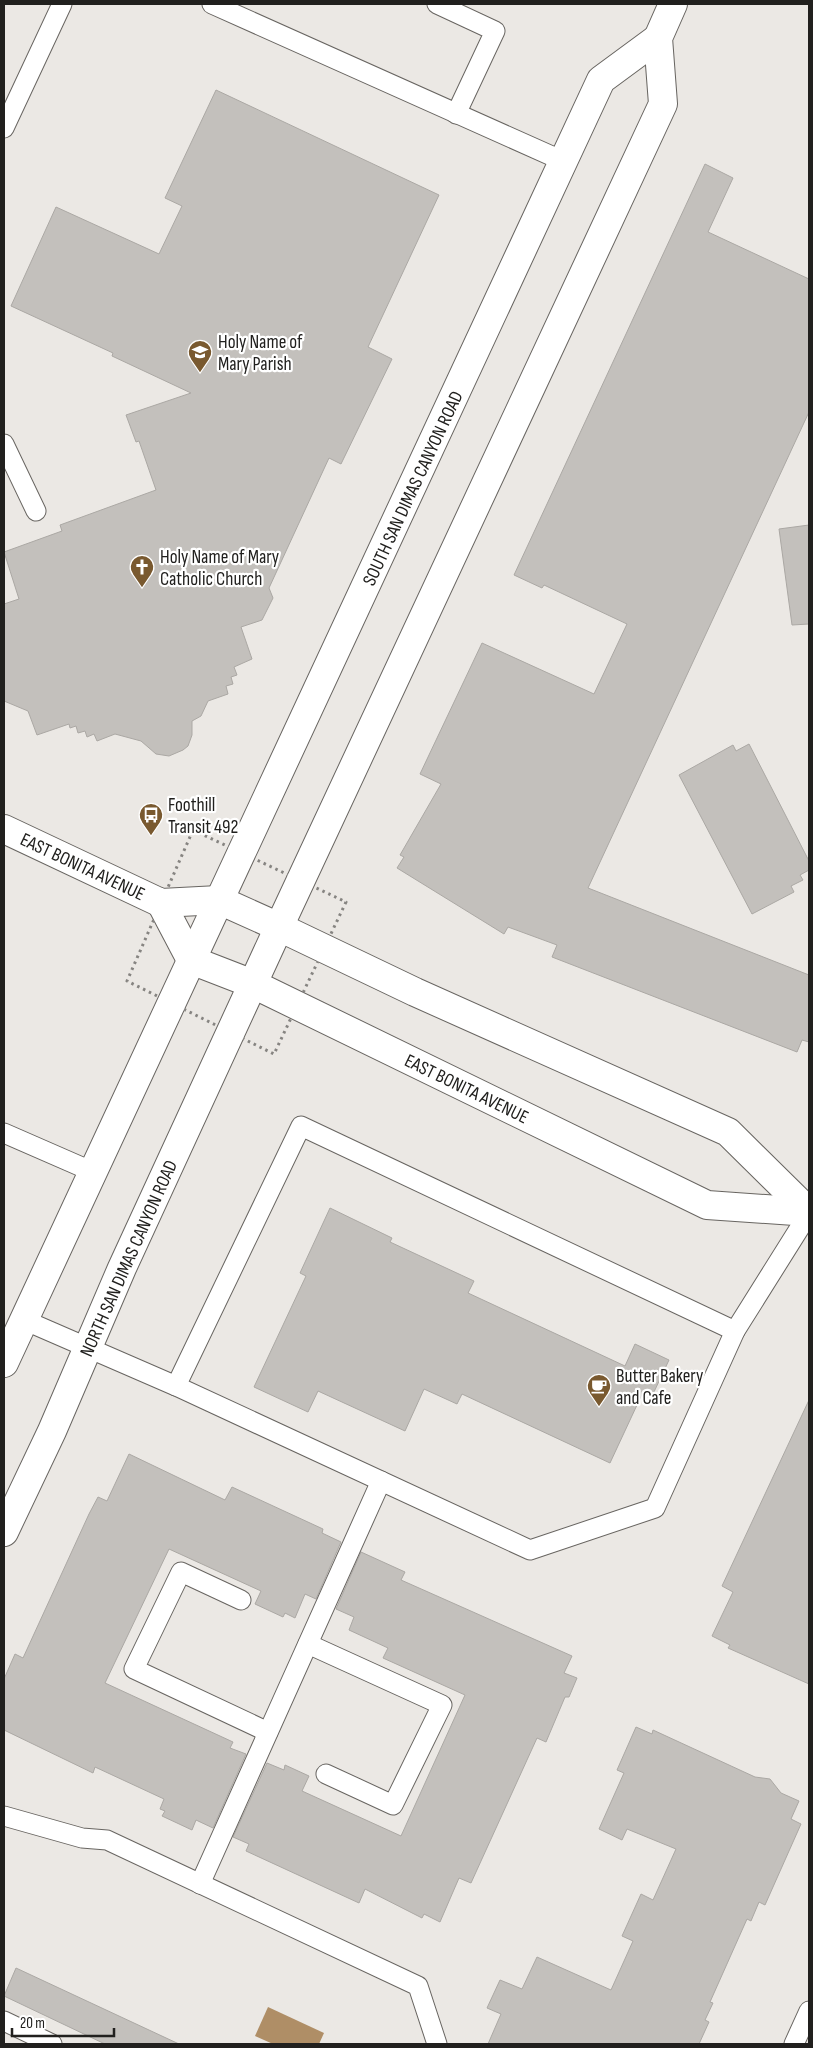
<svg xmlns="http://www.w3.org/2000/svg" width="813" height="2048" font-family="'Sofia Sans Condensed',sans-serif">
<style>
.water{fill:#af8e66}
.building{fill:#c3c0bc;stroke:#aba8a4}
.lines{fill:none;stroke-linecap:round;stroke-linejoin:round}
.lane-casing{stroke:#686561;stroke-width:21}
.secondary-casing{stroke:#686561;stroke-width:30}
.path{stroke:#868481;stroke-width:3;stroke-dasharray:2.5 4;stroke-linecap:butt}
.lane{stroke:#fff;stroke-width:19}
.secondary{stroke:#fff;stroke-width:28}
.labels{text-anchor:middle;stroke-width:4.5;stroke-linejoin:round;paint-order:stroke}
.poi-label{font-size:19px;fill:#21201e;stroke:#fff;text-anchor:start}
.street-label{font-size:19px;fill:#21201e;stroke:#fff}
</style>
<rect width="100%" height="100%" fill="#ebe8e4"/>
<!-- water -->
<polygon class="water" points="268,2007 324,2033 319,2044 273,2044 255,2036"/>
<!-- building -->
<g class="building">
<polygon points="216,90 439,195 368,347 392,359 341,464 329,458 269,588 273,598 262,620 241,627 252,659 234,667 237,675 231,677 233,684 226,686 228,694 208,701 201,716 192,721 192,735 188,746 183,750 169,756 156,754 141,741 115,734 97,741 94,734 87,737 85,731 78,733 76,726 70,728 69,724 37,735 28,711 4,701 4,604 19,599 4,552 62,531 60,525 156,490 139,441 136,442 126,415 191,393 112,356 113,353 11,306 56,207 159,254 182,206 165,198"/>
<polygon points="705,164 733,178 708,232 809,279 809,412 588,888 809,975 809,1042 802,1040 797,1052 552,957 557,945 508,927 504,934 397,868 404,857 400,855 441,784 420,774 482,643 594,694 627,624 544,585 542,588 514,575"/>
<polygon points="809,525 809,624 792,625 779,529"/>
<polygon points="749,744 809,861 809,870 800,875 803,880 791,886 794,892 752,914 679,775 733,745 736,751"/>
<polygon points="330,1208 392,1238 390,1242 474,1281 468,1293 625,1366 635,1344 669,1360 653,1394 644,1390 610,1463 462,1394 457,1404 424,1389 405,1431 318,1391 308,1412 254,1387 306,1276 300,1273"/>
<polygon points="809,1400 809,1684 728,1648 730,1645 712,1636 733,1592 722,1586"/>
<polygon points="129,1454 225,1500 232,1487 323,1529 322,1533 341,1542 316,1599 305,1594 295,1618 285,1613 283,1617 255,1604 261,1591 169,1549 105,1683 233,1742 230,1748 246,1754 213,1828 196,1820 192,1830 162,1816 165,1811 160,1809 164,1799 95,1767 93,1773 4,1730 4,1679 15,1654 23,1658 89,1514 98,1497 107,1501"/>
<polygon points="361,1552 405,1572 401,1580 572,1656 564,1673 577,1678 569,1697 565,1697 546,1742 537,1738 471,1883 459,1878 440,1922 424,1914 422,1918 365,1889 359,1903 246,1851 249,1844 233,1837 267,1763 284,1770 285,1765 309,1776 302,1791 401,1836 465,1695 383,1658 388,1648 349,1630 354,1617 336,1609"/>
<polygon points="636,1727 652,1734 653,1730 755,1777 770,1779 781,1793 799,1801 791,1819 801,1824 765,1905 759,1902 751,1921 747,1919 710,2002 713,2003 705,2020 709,2022 699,2044 488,2044 501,2014 487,2008 500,1980 522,1989 537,1957 611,1990 633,1941 622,1936 641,1894 653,1900 676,1849 627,1829 622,1840 599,1829 624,1773 617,1770"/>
<polygon points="16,1968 179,2044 105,2044 4,1996"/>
</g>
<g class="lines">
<!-- lane casing -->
<g class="lane-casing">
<g id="lane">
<polyline points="212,4 563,161"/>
<polyline points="437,4 495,31 456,114"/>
<polyline points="4,128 62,4"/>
<polyline points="4,444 36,511"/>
<polyline points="4,1133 91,1171"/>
<polyline points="24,1320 176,1386 530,1550 655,1508 735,1331 809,1213"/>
<polyline points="176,1386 301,1126 735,1331"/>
<polyline points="241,1600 181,1572 134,1669 268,1732"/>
<polyline points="308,1644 442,1705 393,1805 326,1774"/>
<polyline points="4,1816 82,1838 107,1840 418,1986 437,2044"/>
<polyline points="200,1884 381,1481"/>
<polyline points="4,2021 52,2044"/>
<polyline points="794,2044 809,2011"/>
</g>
</g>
<!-- secondary casing -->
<g class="secondary-casing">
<g id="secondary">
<polyline points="4,829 161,903 219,900 279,927 415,992 728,1132 809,1212"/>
<polyline points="161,903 191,960 253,984 707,1205 809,1212"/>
<polyline points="4,1363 601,80 658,38"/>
<polyline points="4,1532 52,1431 122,1268 279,927 663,104 658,38 673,4"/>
</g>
</g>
<!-- path -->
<polygon class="path" points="193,830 346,902 274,1054 127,981"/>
<!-- lane -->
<use href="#lane" class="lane"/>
<!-- secondary -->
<use href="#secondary" class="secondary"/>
</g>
<!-- icons -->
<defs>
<g id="school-pin" transform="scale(1.25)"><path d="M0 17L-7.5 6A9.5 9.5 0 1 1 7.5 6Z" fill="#79592f" stroke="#fff"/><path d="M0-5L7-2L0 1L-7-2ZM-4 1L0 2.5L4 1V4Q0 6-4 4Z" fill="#fff"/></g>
<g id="church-pin" transform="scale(1.25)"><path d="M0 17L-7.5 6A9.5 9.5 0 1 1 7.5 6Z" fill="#79592f" stroke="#fff"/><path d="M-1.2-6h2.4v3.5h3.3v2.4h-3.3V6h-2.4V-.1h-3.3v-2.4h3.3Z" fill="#fff"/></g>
<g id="bus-pin" transform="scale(1.25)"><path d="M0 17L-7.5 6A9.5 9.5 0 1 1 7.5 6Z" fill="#79592f" stroke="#fff"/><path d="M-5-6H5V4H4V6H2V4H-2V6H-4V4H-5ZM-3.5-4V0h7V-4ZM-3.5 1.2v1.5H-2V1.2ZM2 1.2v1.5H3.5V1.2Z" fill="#fff"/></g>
<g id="cafe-pin" transform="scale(1.25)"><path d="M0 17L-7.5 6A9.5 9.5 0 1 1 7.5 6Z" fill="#79592f" stroke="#fff"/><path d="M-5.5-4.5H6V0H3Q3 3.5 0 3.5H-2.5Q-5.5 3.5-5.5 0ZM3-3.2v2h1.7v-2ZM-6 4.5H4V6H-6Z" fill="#fff"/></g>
</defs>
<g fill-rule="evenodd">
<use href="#school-pin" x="200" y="352"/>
<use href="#church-pin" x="142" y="567"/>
<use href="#bus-pin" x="151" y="815"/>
<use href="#cafe-pin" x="599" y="1386"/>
</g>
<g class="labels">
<!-- poi labels -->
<g class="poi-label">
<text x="218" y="348">Holy Name of<tspan x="218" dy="22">Mary Parish</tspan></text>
<text x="160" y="563">Holy Name of Mary<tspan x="160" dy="22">Catholic Church</tspan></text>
<text x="168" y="811">Foothill<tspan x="168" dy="22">Transit 492</tspan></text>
<text x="616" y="1382">Butter Bakery<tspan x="616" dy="22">and Cafe</tspan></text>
</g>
<!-- street labels -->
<g class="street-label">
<text transform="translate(412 488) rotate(-65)" y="7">SOUTH SAN DIMAS CANYON ROAD</text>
<text transform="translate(83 866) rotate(25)" y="7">EAST BONITA AVENUE</text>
<text transform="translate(467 1088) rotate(26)" y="7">EAST BONITA AVENUE</text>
<text transform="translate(128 1258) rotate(-66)" y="7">NORTH SAN DIMAS CANYON ROAD</text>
</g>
</g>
<!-- border -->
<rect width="813" height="2048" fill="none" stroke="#21201e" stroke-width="10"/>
<!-- scale -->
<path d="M12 2028v8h102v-8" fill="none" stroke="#21201e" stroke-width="2.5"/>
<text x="20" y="2028" font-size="15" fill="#21201e" stroke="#ffffff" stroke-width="4" paint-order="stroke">20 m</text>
</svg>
